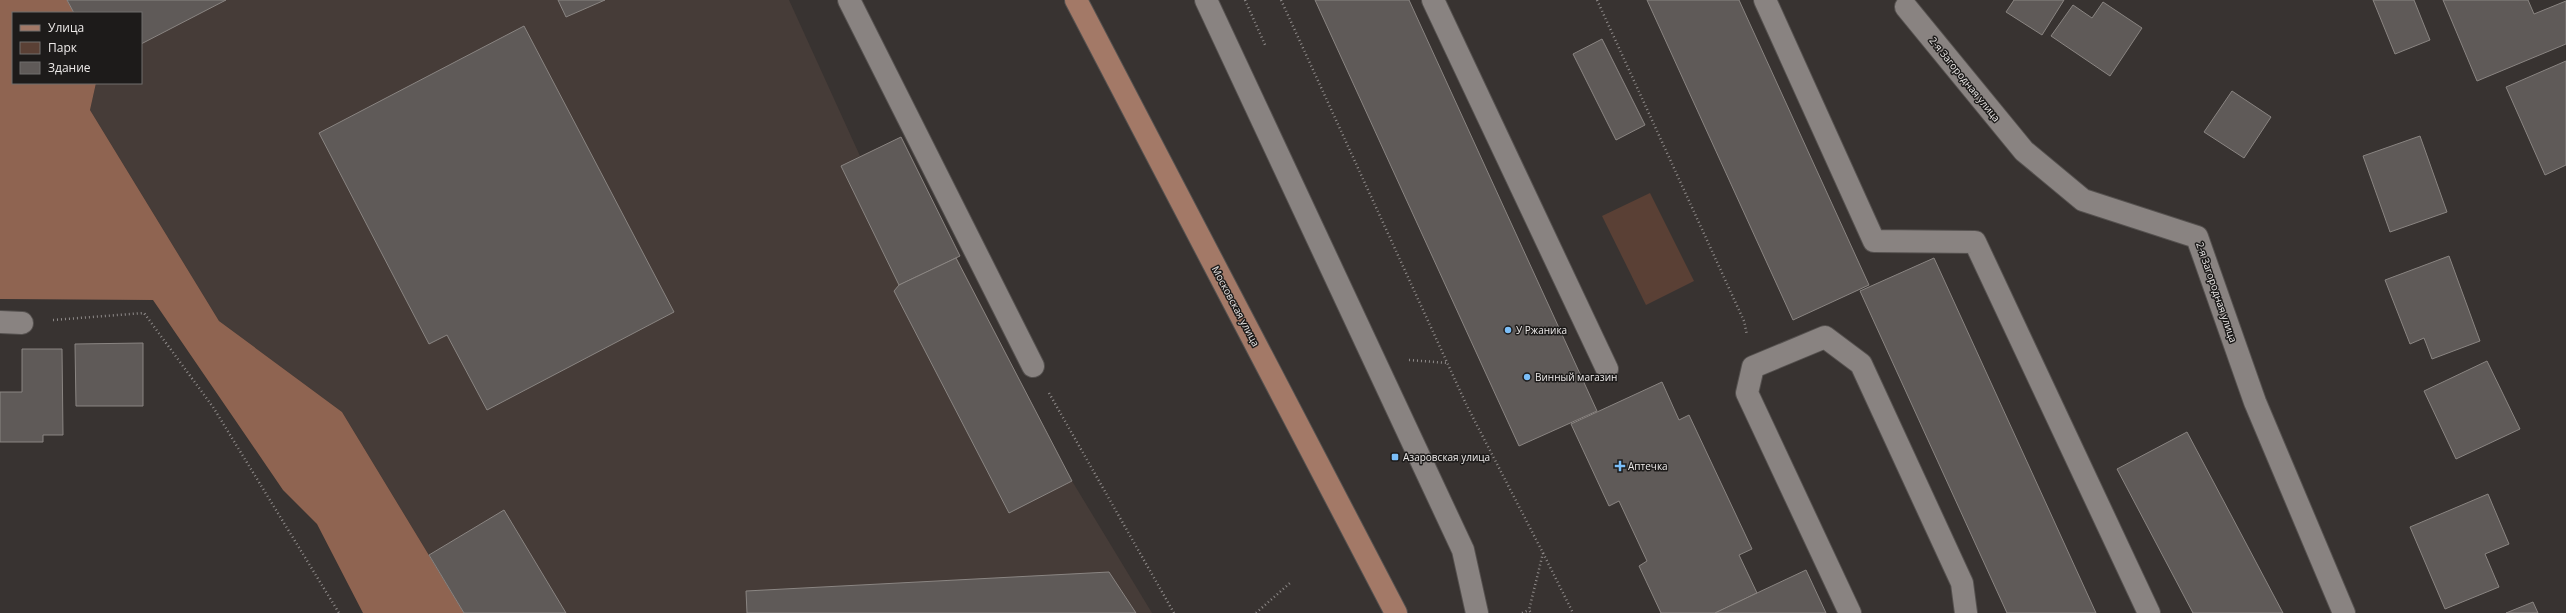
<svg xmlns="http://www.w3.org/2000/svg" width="2566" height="613" font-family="'Open Sans',sans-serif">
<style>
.built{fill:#463c38}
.green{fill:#5a4035}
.forest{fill:#8f6451}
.building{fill:#5f5a58;stroke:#8a8582}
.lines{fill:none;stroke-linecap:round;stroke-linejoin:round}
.minor-casing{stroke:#55514f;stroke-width:24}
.major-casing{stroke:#55514f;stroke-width:24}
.path{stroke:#8f8b8a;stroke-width:2.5;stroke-dasharray:1 3;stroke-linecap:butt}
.minor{stroke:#898381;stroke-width:22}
.major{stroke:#a37967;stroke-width:22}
.poi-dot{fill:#7bbef8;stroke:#1d1b1a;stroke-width:1.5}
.labels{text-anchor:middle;stroke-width:3;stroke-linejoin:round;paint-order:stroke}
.street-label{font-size:10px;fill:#edeae9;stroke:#1d1b1a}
.poi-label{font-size:10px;fill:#edeae9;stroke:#1d1b1a;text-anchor:start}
</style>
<rect width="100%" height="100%" fill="#383331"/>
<!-- built -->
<polygon class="built" points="67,0 789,0 860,156 901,137 960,256 957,258 1072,481 1152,613 464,613 342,412 219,321 90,110 96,83 141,83 141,13 74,13"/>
<!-- green -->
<polygon class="green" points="1650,193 1694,281 1646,305 1602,216"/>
<!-- forest -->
<polygon class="forest" points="0,0 67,0 74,13 13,13 13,83 96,83 90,110 219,321 342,412 464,613 363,613 317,524 283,490 153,300 0,299"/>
<!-- building -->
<g class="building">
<polygon points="67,0 226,0 141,44 141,13 74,13"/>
<polygon points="558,0 605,0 566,17"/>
<polygon points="1315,0 1409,0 1597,411 1519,446"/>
<polygon points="1647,0 1739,0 1869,285 1793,320"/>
<polygon points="2014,0 2064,0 2042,35 2006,12"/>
<polygon points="2373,0 2414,0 2430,40 2395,54"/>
<polygon points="2443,0 2528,0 2534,14 2566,1 2566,44 2477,81"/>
<polygon points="2103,2 2142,28 2110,76 2051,36 2073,5 2092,18"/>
<polygon points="524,26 674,312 487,410 447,335 429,344 319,133"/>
<polygon points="1602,39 1645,125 1616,140 1573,54"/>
<polygon points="2566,61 2566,165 2545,175 2506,87"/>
<polygon points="2232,91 2271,117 2244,158 2204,132"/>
<polygon points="2420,136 2447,212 2390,232 2363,156"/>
<polygon points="901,137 960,256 899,285 841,166"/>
<polygon points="2449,256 2480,341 2432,359 2424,338 2410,344 2385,280"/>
<polygon points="956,258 1072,481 1009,513 894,291 899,285"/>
<polygon points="1934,258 2096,613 2007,613 1860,291"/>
<polygon points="143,343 143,406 76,406 75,344"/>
<polygon points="22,349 62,349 63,435 43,435 43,442 0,442 0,392 22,392"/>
<polygon points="2487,361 2520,429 2456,459 2424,391"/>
<polygon points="1662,382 1679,420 1689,415 1752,549 1739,555 1757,593 1715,613 1661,613 1639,566 1647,561 1619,501 1609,506 1571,424"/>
<polygon points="2187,432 2283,613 2193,613 2117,469"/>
<polygon points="2488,494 2509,544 2485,554 2499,587 2445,609 2410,527"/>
<polygon points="504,510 566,613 464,613 429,555"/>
<polygon points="1806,570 1826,613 1715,613 1757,593"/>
<polygon points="1109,572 1136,613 747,613 746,591"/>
<polygon points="2533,602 2538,613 2506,613"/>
</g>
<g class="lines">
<!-- minor casing -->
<g class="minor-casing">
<g id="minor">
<polyline points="849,0 1033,366"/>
<polyline points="1206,0 1463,550 1477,613"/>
<polyline points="1433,0 1607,369"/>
<polyline points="1765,0 1874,241 1975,242 2149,613"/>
<polyline points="1906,7 2024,151 2083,200 2197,237 2255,402 2344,613"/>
<polyline points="0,322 22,323"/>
<polyline points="1850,613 1747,393 1753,367 1825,337 1861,364 1962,583 1966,613"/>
</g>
</g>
<!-- major casing -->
<g class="major-casing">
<polyline id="major" points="1076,0 1396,613"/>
</g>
<!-- path -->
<g class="path">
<polyline points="1245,0 1266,47"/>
<polyline points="1281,0 1467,406 1543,553 1529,610 1531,613"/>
<polyline points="1597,0 1744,321 1747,335"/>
<polyline points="53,320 144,313 213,407 339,613"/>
<polyline points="1409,360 1448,363"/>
<polyline points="1049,393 1174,613"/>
<polyline points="1543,553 1573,613"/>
<polyline points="1256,613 1290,583"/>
<polyline points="1522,613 1529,610"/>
</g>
<!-- minor -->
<use href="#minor" class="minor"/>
<!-- major -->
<use href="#major" class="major"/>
</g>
<!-- markers -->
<g class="poi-dot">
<circle cx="1508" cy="330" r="4"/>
<circle cx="1527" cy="377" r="4"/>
<rect x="1391" y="453" width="8" height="8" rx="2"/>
<path d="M1618 460h4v4h4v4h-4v4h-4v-4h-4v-4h4z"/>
</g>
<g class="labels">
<!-- street labels -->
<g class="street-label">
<text transform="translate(1965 79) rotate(51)" y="4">2-я Загородная улица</text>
<text transform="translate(2217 292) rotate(71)" y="4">2-я Загородная улица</text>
<text transform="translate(1236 306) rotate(62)" y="4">Московская улица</text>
</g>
<!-- poi labels -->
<g class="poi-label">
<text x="1516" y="334">У Ржаника</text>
<text x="1535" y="381">Винный магазин</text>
<text x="1403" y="461">Азаровская улица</text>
<text x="1628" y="470">Аптечка</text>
</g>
</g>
<!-- legend -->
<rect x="12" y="12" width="130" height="72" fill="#1d1b1a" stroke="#706e6d"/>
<rect x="20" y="25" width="20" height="6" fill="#a37967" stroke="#706e6d"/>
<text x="48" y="32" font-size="12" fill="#edeae9">Улица</text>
<rect x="20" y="42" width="20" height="12" fill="#5a4035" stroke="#706e6d"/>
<text x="48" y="52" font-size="12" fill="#edeae9">Парк</text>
<rect x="20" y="62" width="20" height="12" fill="#5f5a58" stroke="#706e6d"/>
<text x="48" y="72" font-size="12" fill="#edeae9">Здание</text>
</svg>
